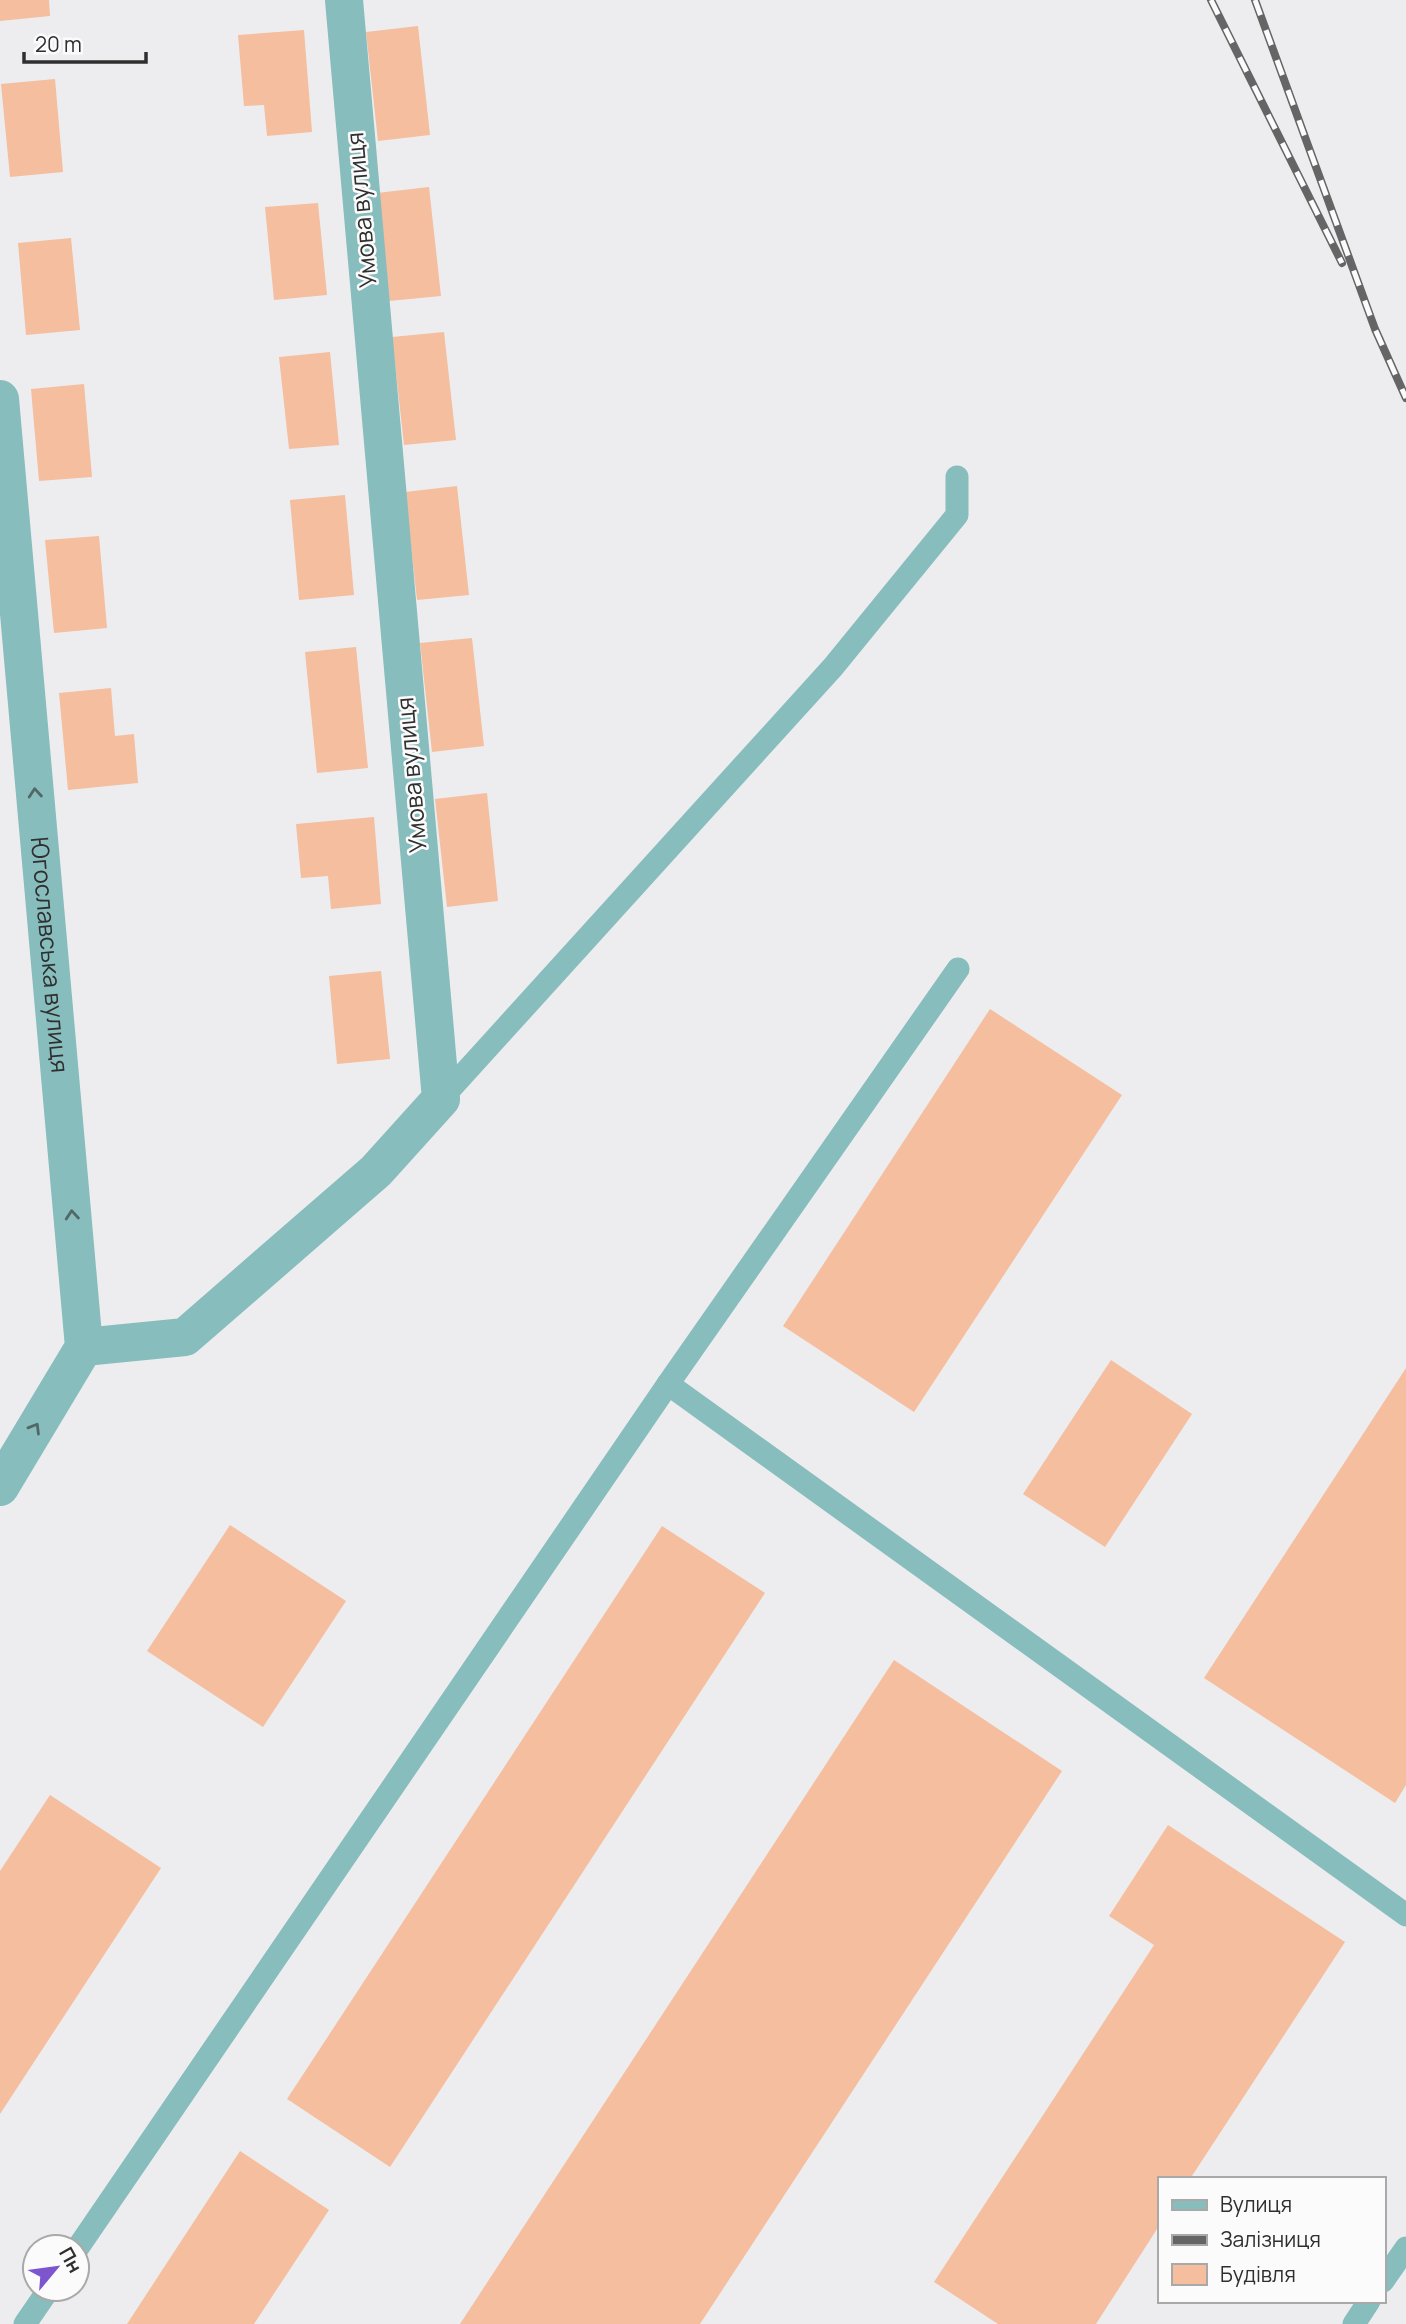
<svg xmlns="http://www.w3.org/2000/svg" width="1406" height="2324" font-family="Manrope,sans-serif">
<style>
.building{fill:#f4be9f}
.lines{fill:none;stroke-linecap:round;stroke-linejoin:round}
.service{stroke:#87bdbc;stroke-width:23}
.minor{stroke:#87bdbc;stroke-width:38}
.tertiary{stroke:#87bdbc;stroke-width:38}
.rail-casing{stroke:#656566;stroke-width:8}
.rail{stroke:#fbfbfc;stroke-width:5;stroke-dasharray:16;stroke-linecap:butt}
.oneway{stroke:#526868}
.labels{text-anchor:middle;stroke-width:5;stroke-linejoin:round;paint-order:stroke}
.street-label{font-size:24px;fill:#2f2f30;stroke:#fbfbfc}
</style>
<rect width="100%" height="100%" fill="#ededef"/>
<!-- building -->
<g class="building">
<polygon points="0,0 49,0 50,16 0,21"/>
<polygon points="418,26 430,135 378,141 366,32"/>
<polygon points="304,30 312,132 267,136 264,105 244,106 238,35"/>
<polygon points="55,79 63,172 10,177 1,84"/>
<polygon points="429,187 441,296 389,301 377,193"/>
<polygon points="318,203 327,295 274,300 265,207"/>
<polygon points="71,238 80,330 26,335 18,243"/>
<polygon points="444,332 456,440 404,445 392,337"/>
<polygon points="330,352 339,445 289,449 279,357"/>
<polygon points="84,384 92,477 39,481 31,389"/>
<polygon points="457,486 469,595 417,600 405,492"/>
<polygon points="345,495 354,595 299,600 290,500"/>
<polygon points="99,536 107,628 54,633 45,540"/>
<polygon points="472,638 484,746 432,752 420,643"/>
<polygon points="356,647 368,768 317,773 305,652"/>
<polygon points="111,688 115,736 134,734 138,783 68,790 59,693"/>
<polygon points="487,793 498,901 447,907 435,799"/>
<polygon points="374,817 381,904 331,909 328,876 301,878 296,824"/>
<polygon points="381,971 390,1059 337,1064 329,976"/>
<polygon points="990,1009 1122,1095 914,1412 783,1326"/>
<polygon points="1111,1360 1192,1414 1105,1547 1023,1494"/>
<polygon points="1406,1368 1406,1785 1395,1803 1204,1678"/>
<polygon points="230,1525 346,1601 263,1727 147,1651"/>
<polygon points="662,1526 765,1593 390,2167 287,2099"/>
<polygon points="894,1660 1062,1771 700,2324 460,2324"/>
<polygon points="50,1795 161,1868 0,2114 0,1871"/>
<polygon points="1168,1825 1345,1942 1190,2179 1159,2179 1159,2226 1096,2324 998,2324 934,2282 1154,1945 1109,1916"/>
<polygon points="240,2151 329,2210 254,2324 127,2324"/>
</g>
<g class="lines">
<!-- service -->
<g class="service">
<polyline points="441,1099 833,667 957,515 957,477"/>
<polyline points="668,1384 1406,1915"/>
<polyline points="77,2249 668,1384 958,969"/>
<polyline points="1383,2281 1406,2248"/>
<polyline points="25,2324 49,2289"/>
<polyline points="1354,2324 1369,2301"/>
</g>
<!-- minor -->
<polyline class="minor" points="84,1347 185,1337 376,1171 441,1099 344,0"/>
<!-- tertiary -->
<path class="tertiary" id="s1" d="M0,399l84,948 -84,140"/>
<!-- rail casing -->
<g class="rail-casing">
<g id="rail">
<polyline points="1211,0 1342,263"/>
<polyline points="1255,0 1375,329 1406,398"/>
</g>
</g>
<!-- rail -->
<use href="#rail" class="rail"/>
</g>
<!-- one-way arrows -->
<defs><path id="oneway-chevron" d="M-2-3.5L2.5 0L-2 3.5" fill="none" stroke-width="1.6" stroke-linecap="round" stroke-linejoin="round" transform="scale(1.75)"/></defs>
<g class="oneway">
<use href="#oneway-chevron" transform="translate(35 793) rotate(-95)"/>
<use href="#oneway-chevron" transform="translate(72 1215) rotate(-95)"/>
<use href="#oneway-chevron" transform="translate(35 1428) rotate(-59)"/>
</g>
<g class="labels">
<!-- street labels -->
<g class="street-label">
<text transform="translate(362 210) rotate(-95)" y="8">Умова вулиця</text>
<text transform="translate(412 775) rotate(-95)" y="8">Умова вулиця</text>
<text dy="8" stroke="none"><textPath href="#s1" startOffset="558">Югославська вулиця</textPath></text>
</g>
</g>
<!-- legend -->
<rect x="1158" y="2177" width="228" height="126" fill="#fbfbfc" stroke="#a9a9aa" stroke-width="2"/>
<rect x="1172" y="2200" width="35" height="10" fill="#87bdbc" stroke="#a9a9aa" stroke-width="2"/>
<text x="1220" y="2212" font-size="21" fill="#2f2f30">Вулиця</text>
<rect x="1172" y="2235" width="35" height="10" fill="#656566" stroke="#a9a9aa" stroke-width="2"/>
<text x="1220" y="2247" font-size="21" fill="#2f2f30">Залізниця</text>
<rect x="1172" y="2264" width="35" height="21" fill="#f4be9f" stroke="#a9a9aa" stroke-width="2"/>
<text x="1220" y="2282" font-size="21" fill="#2f2f30">Будівля</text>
<!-- north arrow -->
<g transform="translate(56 2268) rotate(61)"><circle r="33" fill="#fbfbfc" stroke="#a9a9aa" stroke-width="2"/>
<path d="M0-5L12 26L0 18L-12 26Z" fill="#7c55cf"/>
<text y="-10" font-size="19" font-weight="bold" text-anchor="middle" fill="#2f2f30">Пн</text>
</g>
<!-- scale -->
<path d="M24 52v10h122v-10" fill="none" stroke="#2f2f30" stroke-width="3.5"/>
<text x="35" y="52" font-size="21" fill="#2f2f30" stroke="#fbfbfc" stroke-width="5" paint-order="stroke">20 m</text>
</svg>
